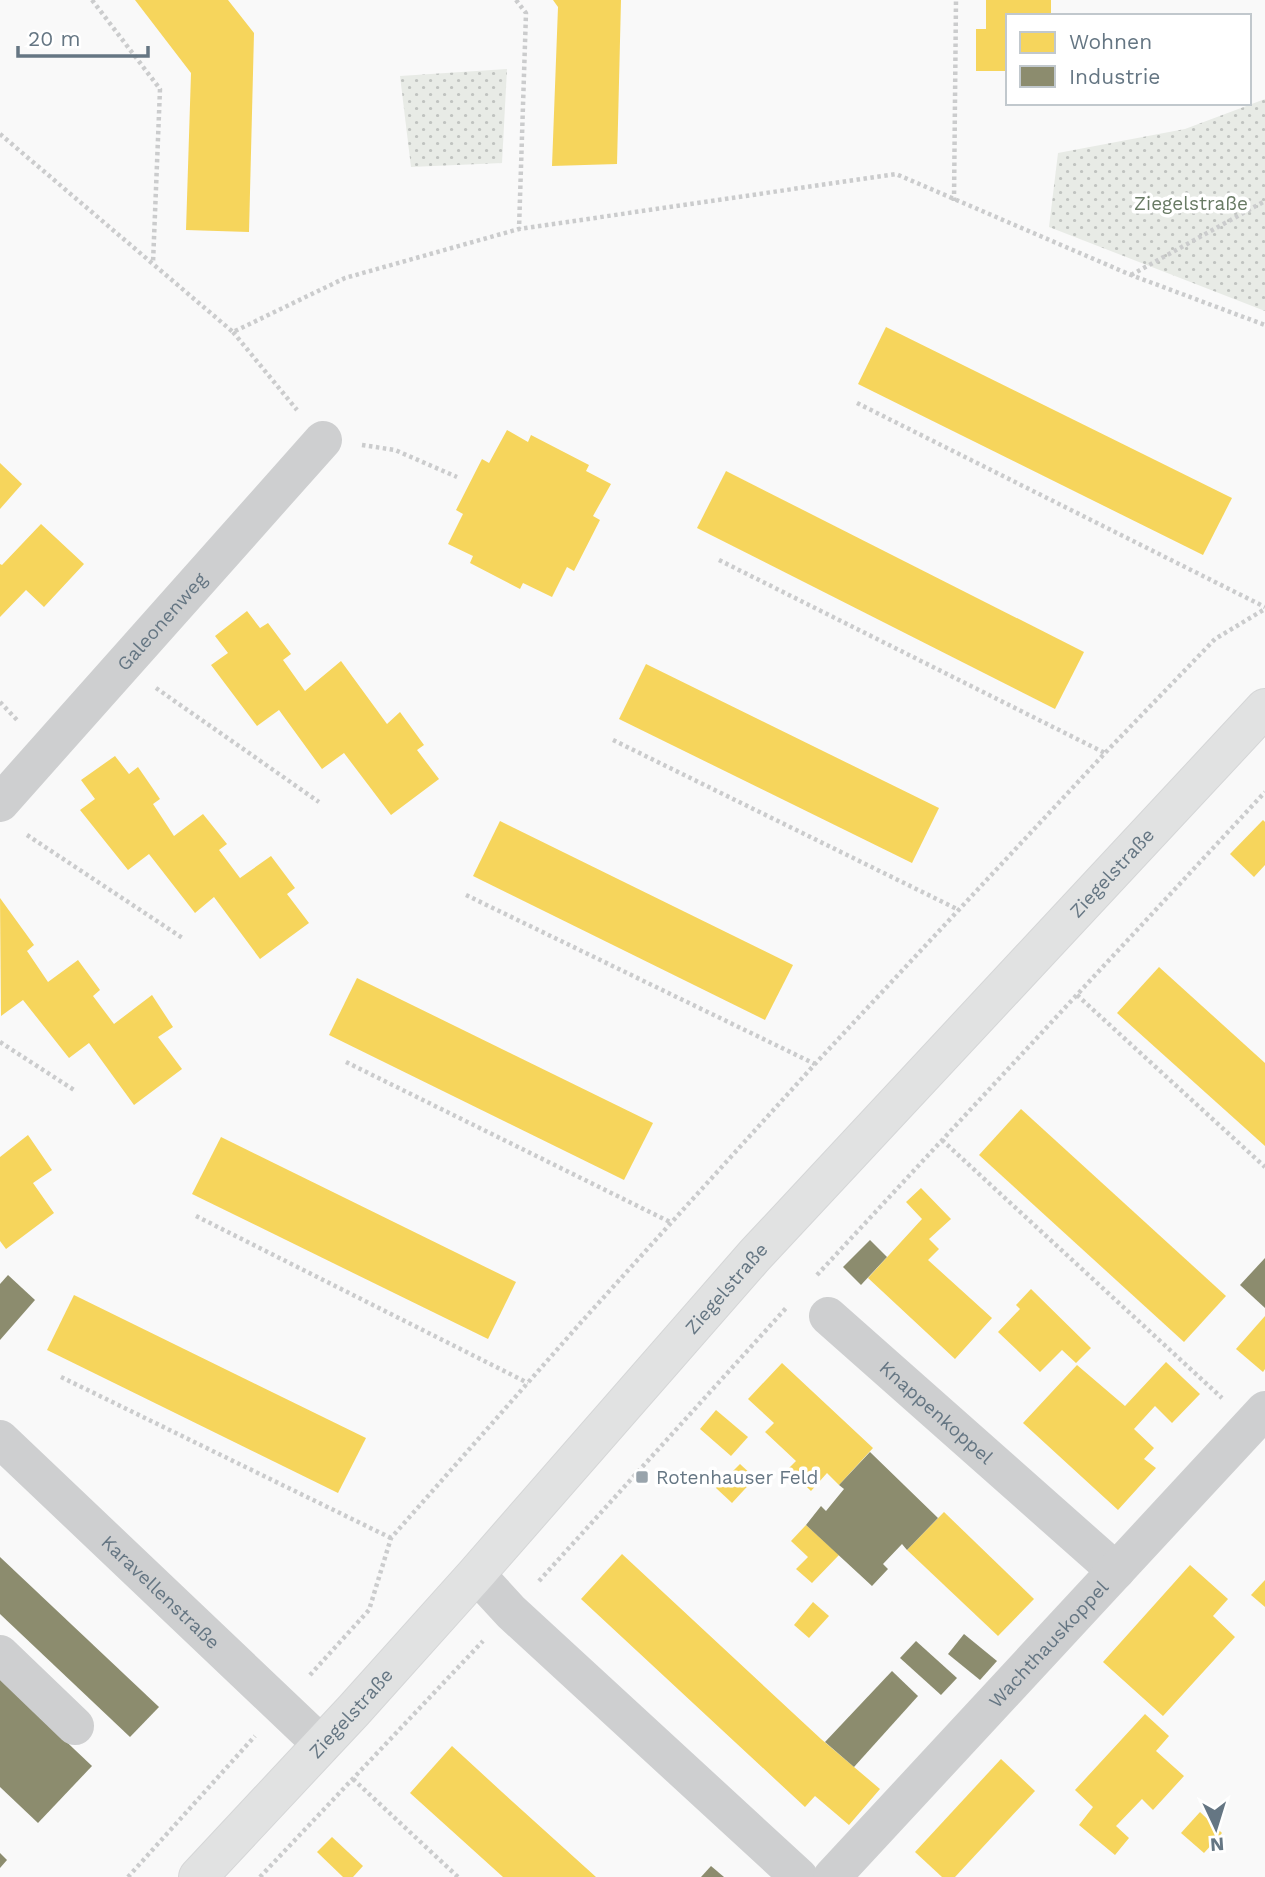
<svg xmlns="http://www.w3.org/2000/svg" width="1265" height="1877" font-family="'Work Sans',sans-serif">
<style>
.park{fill:url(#park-dots)}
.homes{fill:#f6d55c}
.industry{fill:#8c8c6e}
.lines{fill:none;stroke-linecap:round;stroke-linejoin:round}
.major-casing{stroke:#d5d6d7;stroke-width:40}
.path{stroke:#cbcccd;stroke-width:4.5;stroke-dasharray:3.5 3.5;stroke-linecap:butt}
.minor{stroke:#cecfd0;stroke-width:38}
.major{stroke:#e1e2e2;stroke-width:38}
.poi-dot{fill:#99a4ac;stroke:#fff;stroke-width:2.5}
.labels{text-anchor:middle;stroke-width:7;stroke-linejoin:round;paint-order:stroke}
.park-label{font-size:19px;fill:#687a64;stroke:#fff}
.street-label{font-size:19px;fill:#657683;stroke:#fff}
.poi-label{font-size:19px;fill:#657683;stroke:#fff;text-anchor:start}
</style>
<defs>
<pattern id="park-dots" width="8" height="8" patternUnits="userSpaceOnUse" patternTransform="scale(1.75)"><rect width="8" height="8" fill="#e8ebe6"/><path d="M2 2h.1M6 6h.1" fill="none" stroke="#c0c3c0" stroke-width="1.8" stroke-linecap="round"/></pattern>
</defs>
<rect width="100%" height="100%" fill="#f9f9f9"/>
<!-- park -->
<g class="park">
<polygon points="507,69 502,163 411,167 400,76"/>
<polygon points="1265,99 1265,311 1049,227 1058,153 1185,129"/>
</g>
<!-- homes -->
<g class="homes">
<polygon points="135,0 228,0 254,33 249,232 186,230 191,73"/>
<polygon points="553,0 621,0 617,164 552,166 558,7"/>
<polygon points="986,0 1051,0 1051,16 1008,16 1008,71 976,71 976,29 986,29"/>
<polygon points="886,327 1232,498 1203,555 858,384"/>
<polygon points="507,430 528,442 531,435 589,465 586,471 611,484 593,516 600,520 574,571 567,567 552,597 523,583 520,589 470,563 473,556 448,544 463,514 456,510 482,459 489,463"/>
<polygon points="0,463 22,484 0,509"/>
<polygon points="726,471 1084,652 1055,709 697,528"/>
<polygon points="41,524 84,564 44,607 26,590 0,617 0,564 2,565"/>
<polygon points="247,611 260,628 268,623 291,654 283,660 305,691 341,661 387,724 400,712 424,745 417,750 439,779 391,815 344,753 322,769 279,710 257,726 211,665 228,653 215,636"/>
<polygon points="646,664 939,808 912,863 619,719"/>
<polygon points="115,756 129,774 138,767 160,799 153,804 174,836 203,814 227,844 219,850 240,878 271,856 295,888 287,894 309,923 260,959 214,897 195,913 149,854 128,870 80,810 95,799 81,780"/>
<polygon points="1263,820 1265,822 1265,865 1254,877 1230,854"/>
<polygon points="500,821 793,965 765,1020 473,876"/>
<polygon points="0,898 34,945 27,951 48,982 78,960 100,990 93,996 114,1024 152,995 173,1027 158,1037 182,1069 134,1105 89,1043 69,1058 23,1000 1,1016"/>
<polygon points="1159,967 1265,1063 1265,1146 1117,1013"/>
<polygon points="357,978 653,1123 624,1180 329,1035"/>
<polygon points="1021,1109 1226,1296 1184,1342 979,1155"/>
<polygon points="28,1135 52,1170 33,1183 54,1213 6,1249 0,1241 0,1157"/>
<polygon points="221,1137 516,1282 488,1339 192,1194"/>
<polygon points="921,1188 951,1219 929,1239 939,1249 928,1260 992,1318 955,1359 868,1278 922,1219 906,1202"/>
<polygon points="1031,1289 1091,1348 1076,1363 1062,1350 1040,1372 998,1332 1020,1309 1016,1305"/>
<polygon points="74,1295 366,1438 338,1493 47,1350"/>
<polygon points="1265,1316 1265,1369 1263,1372 1236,1349"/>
<polygon points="1166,1362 1200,1394 1172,1423 1155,1406 1134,1429 1154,1448 1144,1459 1156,1468 1118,1510 1023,1423 1077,1365 1125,1406"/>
<polygon points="782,1363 873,1448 839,1485 827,1473 811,1491 788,1469 796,1461 765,1432 774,1423 748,1399"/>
<polygon points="716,1410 748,1437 731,1456 700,1429"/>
<polygon points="740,1464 755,1478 732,1503 716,1488"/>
<polygon points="944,1512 1034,1599 998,1636 907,1550"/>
<polygon points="806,1525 839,1555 812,1583 796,1569 808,1557 791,1541"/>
<polygon points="622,1554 821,1739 880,1789 849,1825 815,1796 805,1807 581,1599"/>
<polygon points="1190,1565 1228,1599 1213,1616 1235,1637 1163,1716 1103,1662"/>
<polygon points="1265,1580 1265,1607 1251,1595"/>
<polygon points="813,1602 829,1616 809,1638 794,1625"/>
<polygon points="1145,1714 1169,1736 1156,1751 1184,1776 1153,1810 1142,1799 1116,1826 1129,1838 1115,1855 1079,1825 1093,1807 1075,1790"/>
<polygon points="452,1746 502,1792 596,1877 503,1877 410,1793"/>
<polygon points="1001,1759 1035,1791 955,1877 942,1877 915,1852"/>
<polygon points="1200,1812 1222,1833 1204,1853 1181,1833"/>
<polygon points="332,1837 363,1866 353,1877 343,1877 317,1852"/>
</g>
<!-- industry -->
<g class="industry">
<polygon points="870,1240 887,1257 861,1285 843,1267"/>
<polygon points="1265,1258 1265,1308 1240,1285"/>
<polygon points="8,1275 35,1300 0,1340 0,1284"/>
<polygon points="870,1452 938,1518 907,1550 902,1544 883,1564 888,1569 872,1586 806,1525 821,1506 826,1511 844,1489 839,1485"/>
<polygon points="0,1557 159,1707 130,1737 0,1614"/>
<polygon points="964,1634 997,1661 980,1680 948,1654"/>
<polygon points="916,1641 957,1678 941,1695 900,1658"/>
<polygon points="892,1671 918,1696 854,1767 825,1742"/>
<polygon points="0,1679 92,1766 38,1823 0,1787"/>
<polygon points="0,1853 7,1860 0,1868"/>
<polygon points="711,1866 724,1877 701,1877"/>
</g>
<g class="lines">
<!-- major casing -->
<g class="major-casing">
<g id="major">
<path id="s5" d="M198,1877l156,-167 122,-136 279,-319 510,-547"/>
</g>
</g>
<!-- path -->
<g class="path">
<polyline points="92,0 160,89 153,263"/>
<polyline points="516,0 526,13 519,229"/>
<polyline points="0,134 233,332 345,278 519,229 896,174 1131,275 1265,325"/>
<polyline points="954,201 956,0"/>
<polyline points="1131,275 1265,201"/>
<polyline points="233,332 297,410"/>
<polyline points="857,403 1265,607"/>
<polyline points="362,445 395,450 457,477"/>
<polyline points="719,560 1105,753"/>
<polyline points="156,688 319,802"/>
<polyline points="0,702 17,720"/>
<polyline points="613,740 959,910"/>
<polyline points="27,835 184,939"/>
<polyline points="466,895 815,1064"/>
<polyline points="1077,995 1265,1167"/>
<polyline points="0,1042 74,1090"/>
<polyline points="346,1062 672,1223"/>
<polyline points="942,1140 1222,1398"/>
<polyline points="196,1216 528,1383"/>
<polyline points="817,1275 1265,792"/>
<polyline points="61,1377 391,1538"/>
<polyline points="539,1581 787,1307"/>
<polyline points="310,1675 369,1610 391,1538 584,1319 815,1064 1105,753 1215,639 1265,609"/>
<polyline points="353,1779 458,1877"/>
<polyline points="128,1877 255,1736"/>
<polyline points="260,1877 483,1641"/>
</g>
<!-- minor -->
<g class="minor">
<path id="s1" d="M0,803l323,-363"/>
<path id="s2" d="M828,1316l288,255"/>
<path id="s3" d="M0,1439l322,306"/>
<polyline points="476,1574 511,1612 799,1877"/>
<polyline points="0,1654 75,1726"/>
<path id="s4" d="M832,1877l433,-467"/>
</g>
<!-- major -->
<use href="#major" class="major"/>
</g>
<!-- markers -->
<rect class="poi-dot" x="635" y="1470" width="14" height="14" rx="3.5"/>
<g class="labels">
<!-- park labels -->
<g class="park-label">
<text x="1191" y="210">Ziegelstraße</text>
</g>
<!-- street labels -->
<g class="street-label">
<text dy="7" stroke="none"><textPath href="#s1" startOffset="243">Galeonenweg</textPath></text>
<text dy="7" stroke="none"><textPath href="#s5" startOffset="1358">Ziegelstraße</textPath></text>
<text dy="7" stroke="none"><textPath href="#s5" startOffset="791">Ziegelstraße</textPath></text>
<text dy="7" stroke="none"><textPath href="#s2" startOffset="145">Knappenkoppel</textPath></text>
<text dy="7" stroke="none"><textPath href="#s3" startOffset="222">Karavellenstraße</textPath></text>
<text dy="7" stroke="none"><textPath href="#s4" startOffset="318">Wachthauskoppel</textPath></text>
<text dy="7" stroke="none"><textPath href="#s5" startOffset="224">Ziegelstraße</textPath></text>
</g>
<!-- poi labels -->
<g class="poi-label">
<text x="656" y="1484">Rotenhauser Feld</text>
</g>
</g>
<!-- legend -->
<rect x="1006" y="14" width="245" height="91" fill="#ffffff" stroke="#c1c8cd" stroke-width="2"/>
<rect x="1020" y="32" width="35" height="21" fill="#f6d55c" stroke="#c1c8cd" stroke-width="2"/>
<text x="1069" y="49" font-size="21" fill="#657683">Wohnen</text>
<rect x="1020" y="66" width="35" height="21" fill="#8c8c6e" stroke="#c1c8cd" stroke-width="2"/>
<text x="1069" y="84" font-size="21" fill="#657683">Industrie</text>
<!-- north arrow -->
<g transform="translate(1216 1828) rotate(176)" stroke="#ffffff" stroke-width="5" paint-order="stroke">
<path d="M0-5L12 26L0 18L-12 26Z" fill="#657683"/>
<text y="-10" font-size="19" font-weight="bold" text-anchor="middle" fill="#657683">N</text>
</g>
<!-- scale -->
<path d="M18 46v10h130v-10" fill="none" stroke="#657683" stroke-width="3.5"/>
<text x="28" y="46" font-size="21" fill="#657683" stroke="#ffffff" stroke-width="5" paint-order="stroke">20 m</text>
</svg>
